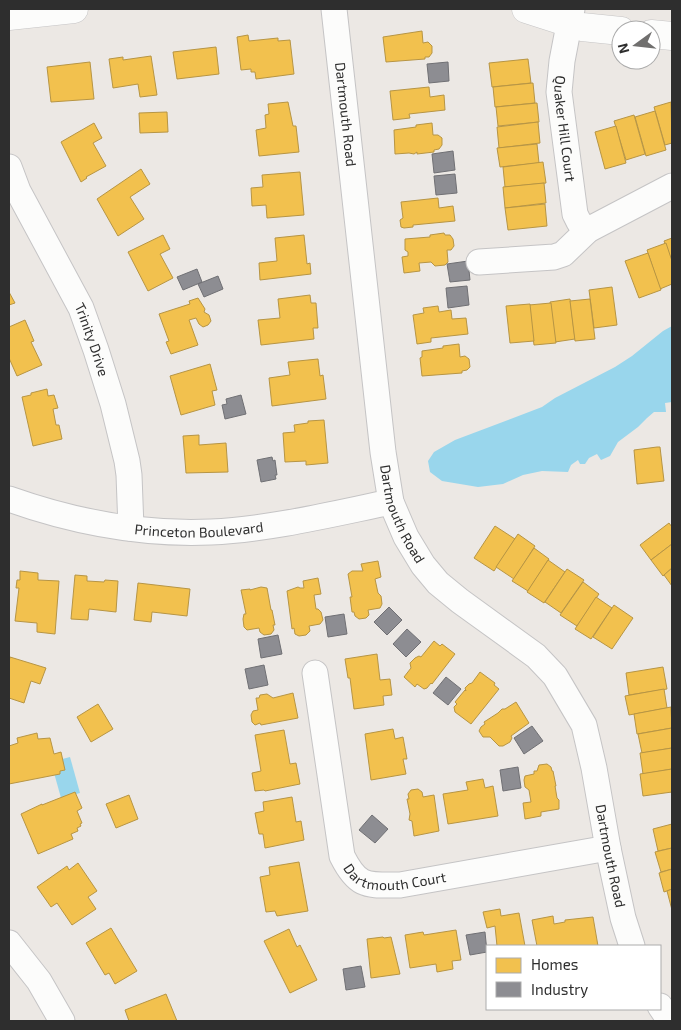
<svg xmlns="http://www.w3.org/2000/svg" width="681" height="1030" font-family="'Exo 2',sans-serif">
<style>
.water{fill:#99d6ec}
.homes{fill:#f2c14e;stroke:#b79544}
.industry{fill:#8d8d92;stroke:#707074}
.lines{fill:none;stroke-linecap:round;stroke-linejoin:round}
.street-casing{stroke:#c5c4c5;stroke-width:27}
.secondary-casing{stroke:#c5c4c5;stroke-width:29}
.street{stroke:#fcfcfb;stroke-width:25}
.secondary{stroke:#fcfcfb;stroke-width:28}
.labels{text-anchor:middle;stroke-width:5;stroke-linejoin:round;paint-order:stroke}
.street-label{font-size:14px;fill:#2e2e2e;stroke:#fff}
</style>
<rect width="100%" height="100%" fill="#ece8e4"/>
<!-- water -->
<g class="water">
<polygon points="672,326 672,402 665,403 666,412 654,412 647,418 638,427 618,442 610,456 601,460 597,454 589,458 585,464 580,464 578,460 571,465 568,472 542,471 523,475 503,484 478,487 442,481 430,472 428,461 434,452 455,440 542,407 555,398 615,367 632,356 663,331"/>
<polygon points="70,757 80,793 61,798 51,762"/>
</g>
<!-- homes -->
<g class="homes">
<polygon points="422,31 423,43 428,42 432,46 432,53 429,57 425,57 425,59 386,62 383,37"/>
<polygon points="248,35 249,41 278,38 278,41 290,40 294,74 256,79 255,72 251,72 251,69 241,70 237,37"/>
<polygon points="216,47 219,74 177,79 173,52"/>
<polygon points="151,56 157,95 140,97 138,84 113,88 109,59 123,57 123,60"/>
<polygon points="528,59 531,83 492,87 489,63"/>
<polygon points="90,62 94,99 51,102 47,67"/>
<polygon points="533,83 535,103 495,107 493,87"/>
<polygon points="429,87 430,97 444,95 445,110 409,114 410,118 393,120 390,91"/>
<polygon points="288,102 293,126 296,126 299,152 259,156 256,130 266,128 265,115 269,114 268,104"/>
<polygon points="671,102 672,143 665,145 654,107"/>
<polygon points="537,103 539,122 498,126 496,107"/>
<polygon points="655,111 666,150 646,156 635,117"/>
<polygon points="167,112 168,132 140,133 139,113"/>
<polygon points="634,115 645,154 626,160 614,121"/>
<polygon points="538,122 540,143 499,148 497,127"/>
<polygon points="94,123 102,138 93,143 106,166 86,177 87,178 81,182 61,142"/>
<polygon points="432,123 433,135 438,135 442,138 442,145 439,149 434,150 434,152 417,154 417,152 414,154 409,153 395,154 394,130 416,127 416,125"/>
<polygon points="616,126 626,163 605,169 595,132"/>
<polygon points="537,144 539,163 500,167 497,148"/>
<polygon points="543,162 546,183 505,187 503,167"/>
<polygon points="141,169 150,184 130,197 144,219 118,236 97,199"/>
<polygon points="300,172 304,215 267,218 266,205 252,206 251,188 263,187 262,175"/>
<polygon points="544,183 546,203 505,208 503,187"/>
<polygon points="438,198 439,208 453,206 455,221 413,225 413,227 404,228 401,227 400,220 403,218 401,202"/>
<polygon points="545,204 547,226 508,230 505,208"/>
<polygon points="444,233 445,235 450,235 453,239 454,246 451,250 447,250 448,262 445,265 435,266 431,262 419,263 420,271 404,273 402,257 408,256 408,252 405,250 405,239 430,237 430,235"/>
<polygon points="163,235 170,249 160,254 173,278 148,291 128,252"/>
<polygon points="304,235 307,264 310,263 311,274 260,280 259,263 277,261 275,238"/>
<polygon points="672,238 672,261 664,241"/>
<polygon points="666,243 672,261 672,284 660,289 647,250"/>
<polygon points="648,253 661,290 639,298 625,261"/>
<polygon points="612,287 617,325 594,328 589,290"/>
<polygon points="9,292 15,303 9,305"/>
<polygon points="310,295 311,303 316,303 318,328 313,328 314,339 261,345 258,320 280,318 278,299"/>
<polygon points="198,298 205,309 204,312 209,315 211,321 208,325 203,327 199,324 196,318 189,320 198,345 171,354 166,342 169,341 159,314 190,304 189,301"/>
<polygon points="570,299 575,339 555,342 550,302"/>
<polygon points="590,299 595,339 575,341 570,301"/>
<polygon points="551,303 556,343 534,345 529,305"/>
<polygon points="530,304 534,341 510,343 506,306"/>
<polygon points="438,306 439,312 451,310 452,319 466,318 468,334 431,338 431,342 417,344 413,315 424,313 423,308"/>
<polygon points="25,320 34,341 31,342 42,365 17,376 9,358 9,327"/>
<polygon points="459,344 460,357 465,356 469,359 470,367 467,370 462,371 462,373 422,376 420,358 422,357 422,351 443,348 443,346"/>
<polygon points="318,359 320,376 323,375 326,399 272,406 269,378 290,375 288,362"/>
<polygon points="210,364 217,390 212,391 215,405 181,415 170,376"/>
<polygon points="47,389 48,396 54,395 58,408 53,409 56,425 59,425 62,439 33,446 22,397 31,395 31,393"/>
<polygon points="324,420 328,463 306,465 306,461 285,462 283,433 295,432 294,425 308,423 308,421"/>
<polygon points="199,435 199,445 226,443 228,472 186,473 183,436"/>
<polygon points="657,447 660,447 664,481 637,484 634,450"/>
<polygon points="669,523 672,527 672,544 651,560 640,545"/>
<polygon points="495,526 515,539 494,571 474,558"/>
<polygon points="518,534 535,546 514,579 496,567"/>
<polygon points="672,544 672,568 663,576 651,560"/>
<polygon points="534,548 549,559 528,591 512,581"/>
<polygon points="548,560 565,572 544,603 527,592"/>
<polygon points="378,561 381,577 375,579 378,593 381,596 382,604 380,608 368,610 369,615 366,618 359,619 355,616 354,612 352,612 350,597 352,597 348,574 352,571 363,571 361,564"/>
<polygon points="672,568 672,586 664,575"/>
<polygon points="567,569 584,580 561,613 545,602"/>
<polygon points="20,571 38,573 38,580 59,581 55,634 37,632 37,623 15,621 19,588 16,588 17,580 20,580"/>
<polygon points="75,575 87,576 87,581 104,582 105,580 118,581 116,612 89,609 88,620 71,619"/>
<polygon points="318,578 321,594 314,595 316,609 318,609 321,612 323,620 320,624 309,626 310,631 306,635 299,636 295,634 294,628 292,629 287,591 298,587 300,588 304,588 303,581"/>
<polygon points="583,582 599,594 577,626 560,615"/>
<polygon points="138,583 190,589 187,616 152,612 151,622 134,620"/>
<polygon points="261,587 267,588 271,610 272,610 275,625 273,625 274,630 271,634 264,635 260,632 259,628 247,630 244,627 243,619 244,614 246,614 241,590 250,589 250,590"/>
<polygon points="596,597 612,608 591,639 575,629"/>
<polygon points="614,605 633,618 612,649 593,637"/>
<polygon points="434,641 440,646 442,644 455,654 432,684 431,683 427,688 424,689 417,684 415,687 404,677 411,668 410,663 415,658 419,656 421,657"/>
<polygon points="377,654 380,680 390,679 392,695 383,696 384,705 354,709 350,678 348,678 345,659"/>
<polygon points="10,657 46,668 40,684 31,681 24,703 9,698 9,662"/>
<polygon points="663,667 667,689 629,695 626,673"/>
<polygon points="480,672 495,683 494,685 499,689 471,724 455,712 454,707 457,704 455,702 465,690 466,691 465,688 469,684 472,683"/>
<polygon points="664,689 667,708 629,715 625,696"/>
<polygon points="293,693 298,718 261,725 260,723 255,725 252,722 251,715 253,711 258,710 256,698 259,698 260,695 267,694 273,698"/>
<polygon points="516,702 529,723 511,736 512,738 510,742 503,746 499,746 490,737 483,737 479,731 481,727 485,724 484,722 498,713 502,709 505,709"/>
<polygon points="98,704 113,729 91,742 77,717"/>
<polygon points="671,707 672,728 637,734 634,714"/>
<polygon points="672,728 672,748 642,753 638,734"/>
<polygon points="393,729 395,739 403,737 407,759 403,759 406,774 371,780 365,734"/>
<polygon points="284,730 290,764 296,763 300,784 265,791 264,790 255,791 252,773 261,771 255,735"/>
<polygon points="37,733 38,739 50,738 54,754 61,752 65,770 60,771 60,774 9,784 9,746 18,743 17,738"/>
<polygon points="672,748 672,769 643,774 640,753"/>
<polygon points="547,764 551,767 552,771 553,771 556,786 555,786 557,798 559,800 559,809 541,812 541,816 525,819 523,803 531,802 529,790 525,787 524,780 525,776 534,774 534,771 537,771 539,765"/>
<polygon points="672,769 672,792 643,796 640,774"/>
<polygon points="483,779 485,788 493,786 498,816 448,824 443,794 468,790 466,782"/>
<polygon points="418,789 422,792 423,797 434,795 439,831 414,836 412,821 409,820 410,814 407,799 409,799 408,794 411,790"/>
<polygon points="75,792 82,808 77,811 82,823 80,824 81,826 77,828 78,831 71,834 73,839 38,854 21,814 42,804 42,805"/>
<polygon points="129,795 138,819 116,828 106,804"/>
<polygon points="292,797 296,822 301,821 304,840 265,848 263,834 259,834 255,813 264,811 263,802"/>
<polygon points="672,824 672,848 658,851 653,829"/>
<polygon points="672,848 672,869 661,872 655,852"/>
<polygon points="299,862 308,911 277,916 275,911 266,912 260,877 270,875 269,867"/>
<polygon points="78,863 97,891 88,897 96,909 72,925 57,903 51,907 37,887 67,866 69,870"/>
<polygon points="672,869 672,889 664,892 659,873"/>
<polygon points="672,889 672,910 667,891"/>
<polygon points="500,909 501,916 519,913 525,946 497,946 495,926 487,928 483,912"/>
<polygon points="553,916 554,924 565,922 565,920 593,917 598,946 537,946 532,920"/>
<polygon points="111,928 137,971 115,984 109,973 105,975 86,943"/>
<polygon points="289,929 297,947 300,945 317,980 290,993 264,941"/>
<polygon points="456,930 461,960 452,961 453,969 437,972 436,964 410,968 405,935 423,932 424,935"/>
<polygon points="383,937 384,938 391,937 400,974 371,978 367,939"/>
<polygon points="166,994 177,1021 129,1021 125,1010"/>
</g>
<!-- industry -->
<g class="industry">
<polygon points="448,62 449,81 429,83 427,64"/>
<polygon points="453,151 455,170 434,173 432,154"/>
<polygon points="455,174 457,193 436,195 434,176"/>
<polygon points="468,261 470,280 450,282 447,264"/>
<polygon points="197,269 202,282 183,290 177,277"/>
<polygon points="218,276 223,289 204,297 198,284"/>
<polygon points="467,286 469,305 448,308 446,288"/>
<polygon points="241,395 246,414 225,419 222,405 227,404 226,399"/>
<polygon points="272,457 273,461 275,460 277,475 275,475 276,479 261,482 257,460"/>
<polygon points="389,607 402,620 387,635 374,622"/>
<polygon points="344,614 347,634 328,637 325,617"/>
<polygon points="407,629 421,642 406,657 393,644"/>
<polygon points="278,635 282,654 261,658 258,639"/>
<polygon points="264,665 268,685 249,689 245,669"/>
<polygon points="446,677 461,689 448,705 433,693"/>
<polygon points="532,726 543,741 524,754 514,738"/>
<polygon points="518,767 521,788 503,791 500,770"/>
<polygon points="372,815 388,829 375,843 359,830"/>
<polygon points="485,932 487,952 470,955 466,935"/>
<polygon points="361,966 365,987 346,990 343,969"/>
</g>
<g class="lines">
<!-- street casing -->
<g class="street-casing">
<g id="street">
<path id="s1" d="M334,9l49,443 8,50 15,35 17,28 15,18 22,18 76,55 19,20 29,49 10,43 14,80 15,70 9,28"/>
<path id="s2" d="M572,9l-10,52 -3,31 16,122 4,8 9,8"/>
<path id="s3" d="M9,167l9,24 63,117 15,42 17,54 14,57 2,14 2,53"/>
<polyline points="479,262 554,257 563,254 588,230 672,186"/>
<path id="s4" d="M9,499c65,23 133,36 202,33 61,-3 121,-18 180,-30"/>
<path id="s5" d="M315,673l27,183c16,32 25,29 58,29l208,-37"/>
<polyline points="9,943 39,981 62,1021"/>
<polyline points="660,1006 670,1021"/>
</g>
</g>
<!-- secondary casing -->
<g class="secondary-casing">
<g id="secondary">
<polyline points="526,9 582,27 621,31"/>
<polyline points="9,16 74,9"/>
<polyline points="651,34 672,36"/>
</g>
</g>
<!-- street -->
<use href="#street" class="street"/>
<!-- secondary -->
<use href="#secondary" class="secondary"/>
</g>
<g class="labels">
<!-- street labels -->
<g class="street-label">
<text dy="5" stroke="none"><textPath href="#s1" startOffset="106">Dartmouth Road</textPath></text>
<text dy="5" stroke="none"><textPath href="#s2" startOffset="121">Quaker Hill Court</textPath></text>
<text dy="5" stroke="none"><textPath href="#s3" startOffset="192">Trinity Drive</textPath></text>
<text dy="5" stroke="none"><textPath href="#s1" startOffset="511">Dartmouth Road</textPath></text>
<text dy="5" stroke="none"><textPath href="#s4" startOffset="194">Princeton Boulevard</textPath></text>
<text dy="5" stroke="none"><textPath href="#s1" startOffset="931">Dartmouth Road</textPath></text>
<text dy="5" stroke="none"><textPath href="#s5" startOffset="249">Dartmouth Court</textPath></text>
</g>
</g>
<!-- border -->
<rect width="681" height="1030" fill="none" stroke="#2e2e2e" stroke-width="20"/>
<!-- legend -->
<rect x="486" y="945" width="175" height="65" fill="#ffffff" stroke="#ababab"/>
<rect x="496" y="958" width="25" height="15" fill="#f2c14e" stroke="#ababab"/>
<text x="531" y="970" font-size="15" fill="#2e2e2e">Homes</text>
<rect x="496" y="982" width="25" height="15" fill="#8d8d92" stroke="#ababab"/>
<text x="531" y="995" font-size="15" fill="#2e2e2e">Industry</text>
<!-- north arrow -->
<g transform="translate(636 45) rotate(255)"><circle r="24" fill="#ffffff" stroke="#ababab"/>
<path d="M0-4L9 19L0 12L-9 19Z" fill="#706f6e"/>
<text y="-8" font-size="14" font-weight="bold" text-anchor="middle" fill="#2e2e2e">N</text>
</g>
</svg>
